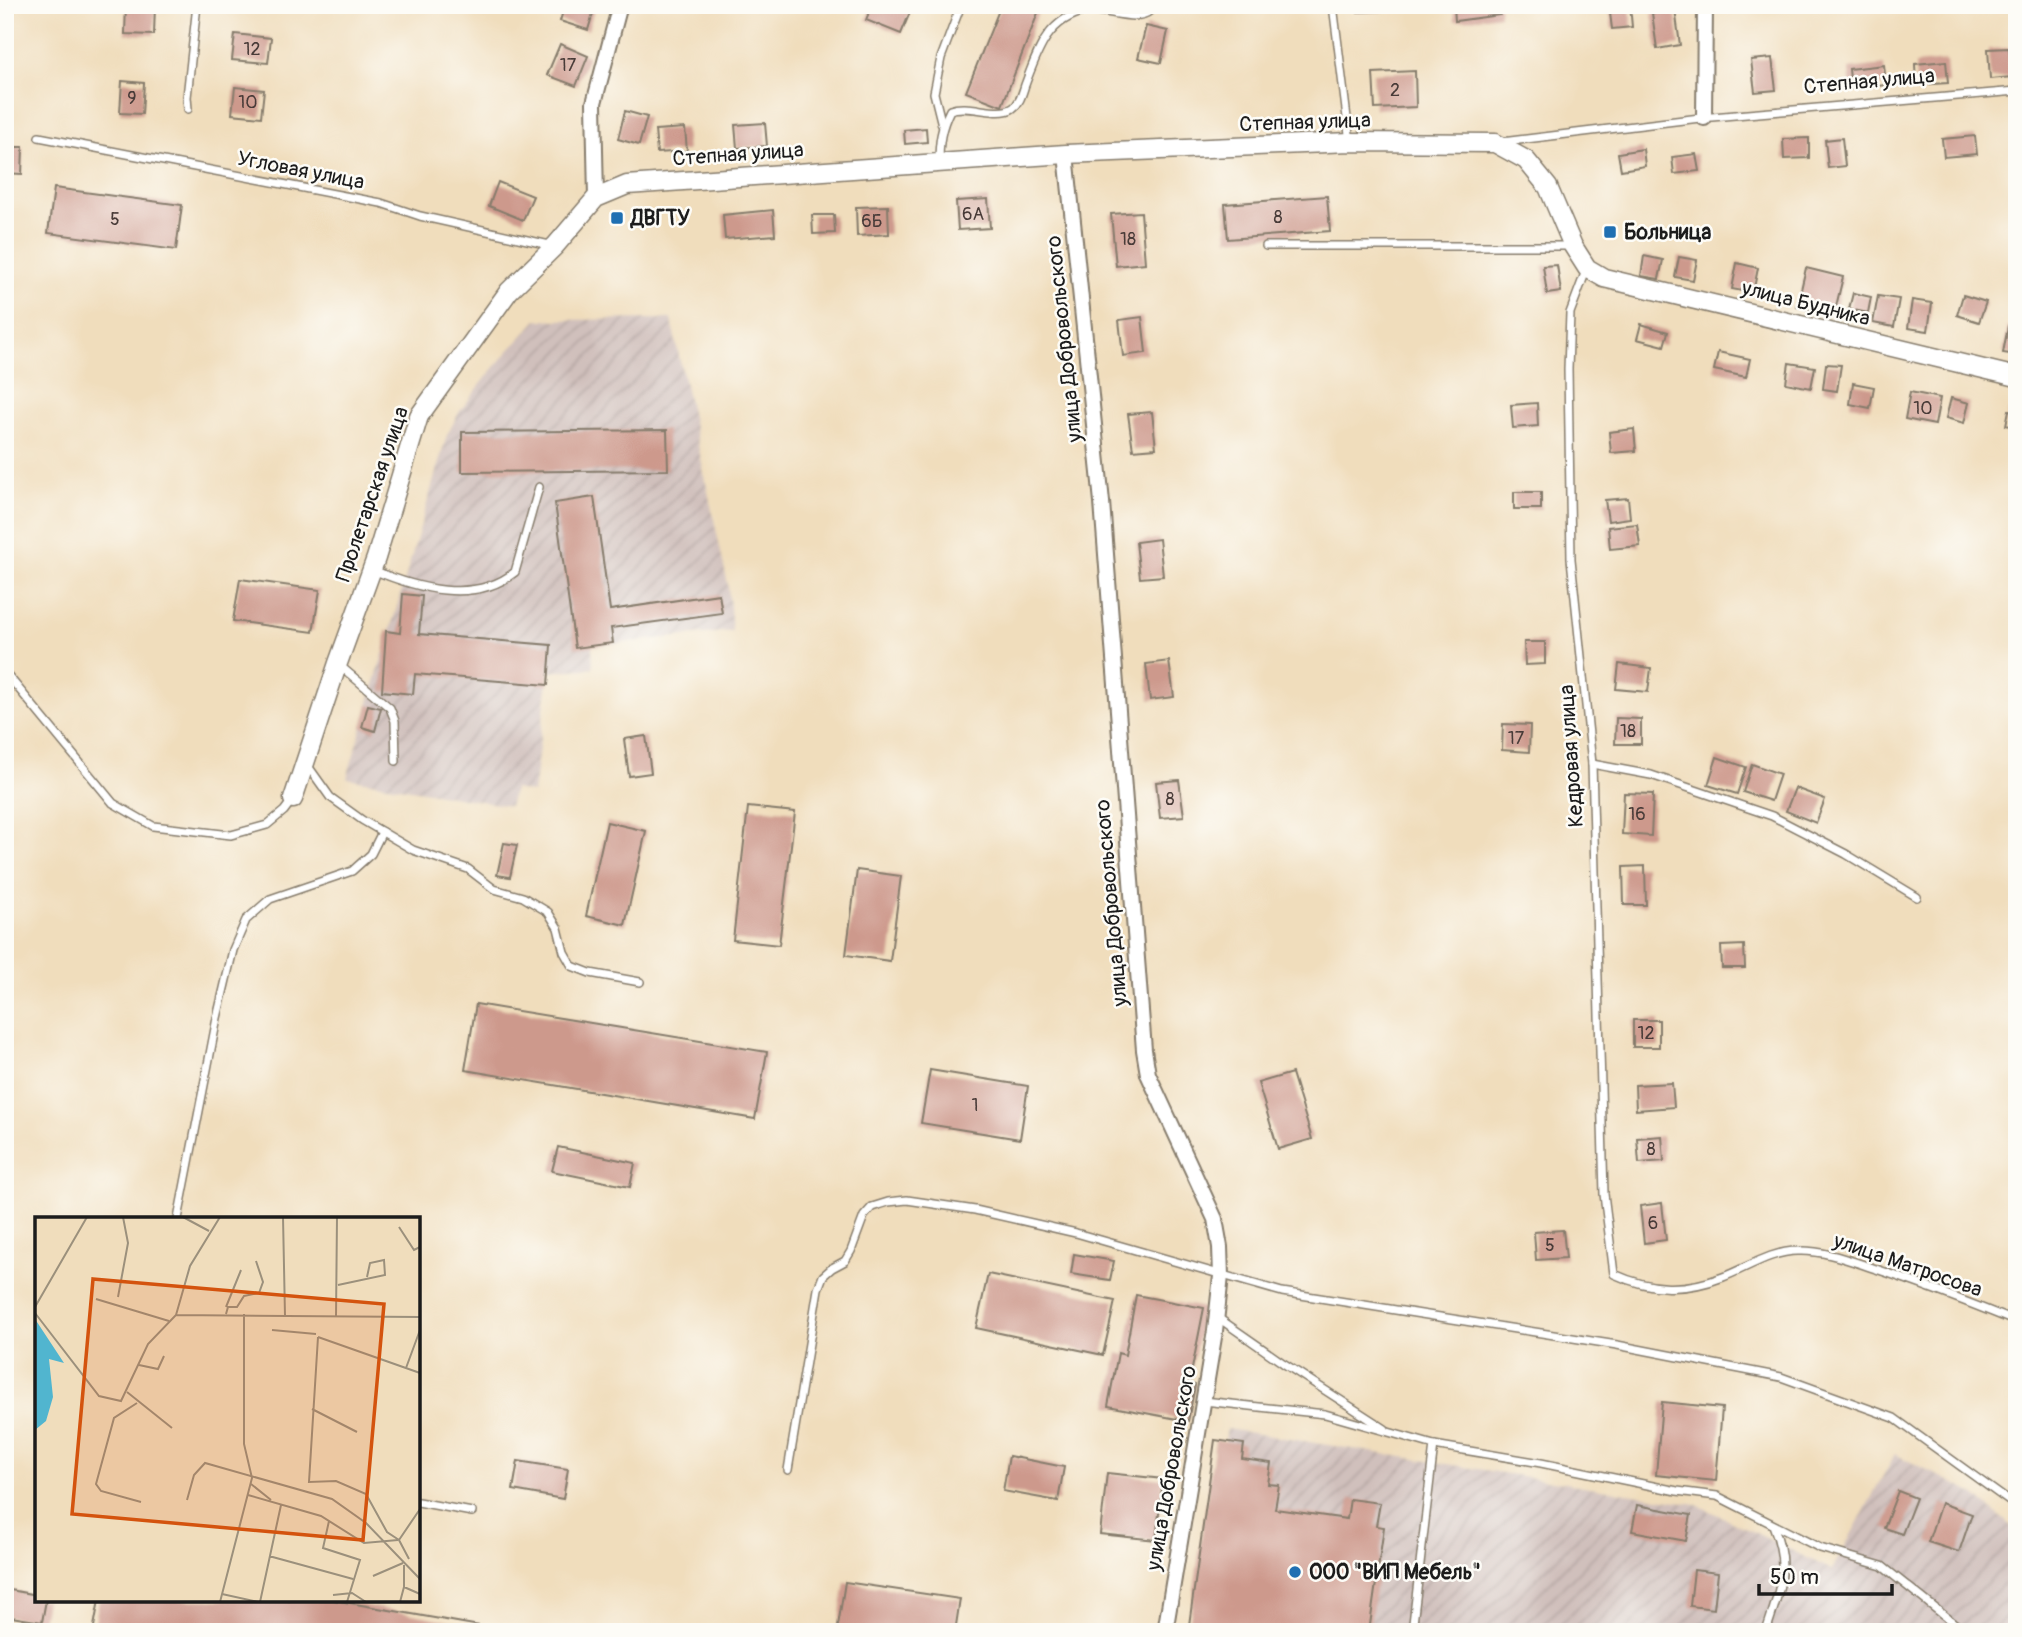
<svg xmlns="http://www.w3.org/2000/svg" width="2022" height="1637" font-family="Pangolin,sans-serif">
<style>
.industrial{fill:url(#industrial-furrows)}
.building{fill:#cd998c}
.lines{fill:none;stroke-linecap:round;stroke-linejoin:round}
.service-casing{stroke:#867c6c;stroke-width:10}
.minor-casing{stroke:#867c6c;stroke-width:18}
.tertiary-casing{stroke:#867c6c;stroke-width:21}
.service{stroke:#fff;stroke-width:7}
.minor{stroke:#fff;stroke-width:14}
.tertiary{stroke:#fff;stroke-width:18}
.poi-dot{fill:#1f6fb2;stroke:#fdfcf7;stroke-width:2.5}
.labels{text-anchor:middle;stroke-width:5;stroke-linejoin:round;paint-order:stroke}
.number-label{font-size:18px;fill:#483b38}
.street-label{font-size:21px;fill:#1c1c1c;stroke:#fdfcf7}
.poi-label{font-size:21px;font-weight:bold;fill:#1c1c1c;stroke:#fdfcf7;text-anchor:start}
.inset-road{fill:none;stroke:#9b907c;stroke-width:2}
.view{fill:#d4530e;fill-opacity:0.15;stroke:#d4530e;stroke-width:3.5}
.inset-edge{fill:none;stroke:#1c1c1c;stroke-width:3.5}
</style>
<defs>
<pattern id="industrial-furrows" width="10" height="10" patternUnits="userSpaceOnUse" patternTransform="scale(1.75)"><rect width="10" height="10" fill="#d0c0bc"/><path d="M-1 1l2-2M0 10L10 0M9 11l2-2" fill="none" stroke="#b2a4a1"/></pattern>
</defs>
<rect width="100%" height="100%" fill="#fdfcf7"/>
<filter id="ink" filterUnits="userSpaceOnUse"><feTurbulence type="fractalNoise" baseFrequency=".0143" numOctaves="2"/><feDisplacementMap in="SourceGraphic" scale="14" xChannelSelector="R" yChannelSelector="G"/><feConvolveMatrix kernelMatrix="1 2 1 2 8 2 1 2 1" color-interpolation-filters="sRGB"/></filter>
<filter id="wash" filterUnits="userSpaceOnUse"><feTurbulence type="fractalNoise" baseFrequency=".00686" numOctaves="4" result="noise"/><feDisplacementMap in="SourceGraphic" scale="28" xChannelSelector="R" yChannelSelector="G"/><feGaussianBlur stdDeviation="1.57" result="paint"/><feColorMatrix in="noise" values="0 0 0 0 0 0 0 0 0 0 0 0 0 0 0 0 0 1.4 0 .05"/><feComposite in="paint" operator="in"/></filter>
<g filter="url(#wash)">
<rect width="100%" height="100%" fill="#f0ddbc"/>
<!-- industrial -->
<g class="industrial">
<polygon points="671,319 728,585 732,631 592,646 593,668 549,672 533,793 514,789 509,806 347,778 447,435 460,411 497,364 537,320"/>
<polygon points="1227,1429 1696,1504 1832,1570 1895,1454 1974,1494 2017,1531 2017,1632 1192,1632"/>
</g>
<g id="blocks">
<!-- building -->
<g class="building">
<polygon points="126,5 155,5 154,35 125,34"/>
<polygon points="565,5 579,5 594,10 588,30 560,21"/>
<polygon points="872,5 913,5 901,34 866,20"/>
<polygon points="1001,5 1041,5 1002,106 966,92"/>
<polygon points="1356,5 1383,5 1383,11 1356,12"/>
<polygon points="1454,5 1499,5 1500,15 1455,21"/>
<polygon points="1609,5 1630,5 1632,27 1612,29"/>
<polygon points="1675,9 1680,45 1657,49 1652,13"/>
<polygon points="1146,26 1168,31 1161,63 1138,58"/>
<polygon points="235,34 271,38 268,63 232,60"/>
<polygon points="560,44 588,56 576,86 547,75"/>
<polygon points="2009,48 2012,77 1990,79 1988,49"/>
<polygon points="1772,58 1776,90 1755,92 1751,60"/>
<polygon points="1946,61 1948,83 1916,85 1915,64"/>
<polygon points="1884,65 1886,85 1851,89 1849,69"/>
<polygon points="1415,71 1416,107 1375,109 1373,73"/>
<polygon points="122,81 144,83 142,114 120,113"/>
<polygon points="235,87 264,90 261,117 232,114"/>
<polygon points="625,111 647,117 639,145 618,139"/>
<polygon points="765,123 767,146 737,148 735,125"/>
<polygon points="685,128 687,151 657,153 655,130"/>
<polygon points="926,128 927,142 905,144 904,130"/>
<polygon points="1975,136 1977,154 1944,157 1942,139"/>
<polygon points="1809,138 1809,158 1784,159 1783,139"/>
<polygon points="1842,138 1845,166 1828,168 1825,140"/>
<polygon points="5,147 23,147 22,174 5,173"/>
<polygon points="1643,149 1645,166 1621,170 1618,153"/>
<polygon points="1696,154 1699,171 1674,174 1672,157"/>
<polygon points="498,182 533,196 523,220 489,206"/>
<polygon points="54,188 182,205 176,250 48,233"/>
<polygon points="1327,196 1330,231 1228,239 1225,204"/>
<polygon points="988,199 990,228 958,230 956,201"/>
<polygon points="888,206 889,234 857,236 856,207"/>
<polygon points="773,210 775,235 725,239 723,215"/>
<polygon points="1141,212 1145,263 1116,266 1111,214"/>
<polygon points="812,215 834,215 835,233 813,234"/>
<polygon points="1644,256 1663,260 1659,279 1641,276"/>
<polygon points="1679,257 1697,260 1693,280 1675,277"/>
<polygon points="1737,263 1758,268 1753,293 1732,289"/>
<polygon points="1557,265 1561,292 1547,294 1543,266"/>
<polygon points="1806,268 1843,277 1834,315 1797,307"/>
<polygon points="1853,293 1871,297 1868,313 1849,309"/>
<polygon points="1963,295 1986,302 1979,322 1957,315"/>
<polygon points="1878,296 1899,299 1894,327 1873,323"/>
<polygon points="1912,300 1932,303 1928,331 1908,328"/>
<polygon points="1142,317 1146,353 1123,356 1119,320"/>
<polygon points="1641,324 1668,332 1664,346 1637,339"/>
<polygon points="2008,326 2017,328 2017,355 2003,353"/>
<polygon points="1718,352 1750,359 1746,377 1714,370"/>
<polygon points="1789,363 1815,367 1811,388 1786,383"/>
<polygon points="1826,364 1841,365 1837,391 1823,389"/>
<polygon points="1853,383 1874,387 1870,408 1850,404"/>
<polygon points="1910,392 1940,398 1935,425 1905,419"/>
<polygon points="1951,398 1969,403 1964,423 1946,418"/>
<polygon points="1537,403 1538,426 1513,428 1511,405"/>
<polygon points="2009,410 2017,411 2017,428 2006,425"/>
<polygon points="1152,412 1156,448 1133,450 1128,414"/>
<polygon points="1634,429 1636,451 1611,453 1609,432"/>
<polygon points="667,430 668,470 462,472 462,432"/>
<rect x="1514" y="492" width="27" height="17"/>
<polygon points="594,497 610,610 719,594 722,613 611,628 613,643 575,648 555,503"/>
<polygon points="1628,498 1630,518 1608,521 1605,500"/>
<polygon points="1637,524 1640,546 1610,549 1608,527"/>
<polygon points="1159,539 1163,576 1140,578 1136,542"/>
<polygon points="240,579 320,590 313,632 233,621"/>
<polygon points="403,594 422,596 419,634 551,645 548,685 415,674 413,694 382,691 386,631 400,633"/>
<polygon points="1524,642 1545,642 1545,664 1525,665"/>
<polygon points="1169,661 1174,697 1150,700 1146,664"/>
<polygon points="1619,664 1651,668 1648,692 1616,689"/>
<polygon points="368,705 381,708 375,731 362,727"/>
<polygon points="1616,718 1641,719 1641,744 1615,744"/>
<polygon points="1503,724 1530,725 1529,752 1502,750"/>
<polygon points="646,736 651,773 629,776 624,739"/>
<polygon points="1717,757 1746,767 1737,794 1708,785"/>
<polygon points="1752,764 1780,774 1771,801 1743,792"/>
<polygon points="1179,780 1184,816 1160,818 1156,782"/>
<polygon points="1795,788 1825,799 1816,823 1786,811"/>
<polygon points="1624,793 1653,794 1651,836 1622,834"/>
<polygon points="748,807 795,812 779,945 733,940"/>
<polygon points="607,822 646,831 625,925 586,916"/>
<polygon points="504,843 517,845 510,877 497,875"/>
<polygon points="1645,866 1646,905 1624,905 1623,867"/>
<polygon points="857,870 901,876 890,961 846,955"/>
<polygon points="1744,945 1745,968 1722,968 1721,946"/>
<polygon points="476,1004 767,1052 755,1119 465,1070"/>
<rect x="1633" y="1020" width="26" height="27"/>
<polygon points="930,1070 1028,1086 1020,1139 921,1123"/>
<polygon points="1292,1073 1312,1139 1278,1149 1258,1083"/>
<polygon points="1672,1083 1674,1107 1636,1110 1635,1085"/>
<polygon points="1662,1136 1664,1161 1639,1163 1637,1138"/>
<polygon points="558,1147 635,1163 630,1187 552,1171"/>
<polygon points="1662,1203 1666,1240 1644,1243 1640,1206"/>
<polygon points="1563,1230 1566,1258 1536,1260 1534,1232"/>
<polygon points="1074,1254 1114,1261 1110,1280 1071,1274"/>
<polygon points="988,1274 1115,1301 1103,1355 976,1328"/>
<polygon points="1136,1295 1204,1308 1189,1384 1195,1385 1188,1421 1108,1406 1118,1353 1125,1355"/>
<polygon points="1662,1402 1722,1408 1716,1481 1656,1475"/>
<polygon points="1215,1440 1244,1444 1242,1459 1271,1463 1268,1484 1279,1485 1275,1509 1347,1519 1350,1499 1380,1503 1376,1526 1384,1527 1369,1632 1188,1632"/>
<polygon points="1009,1456 1064,1467 1058,1501 1003,1491"/>
<polygon points="518,1461 568,1469 563,1499 513,1490"/>
<polygon points="1107,1473 1163,1479 1156,1540 1100,1534"/>
<polygon points="1898,1491 1916,1498 1902,1534 1884,1528"/>
<polygon points="1941,1503 1972,1514 1959,1552 1928,1542"/>
<polygon points="1637,1505 1691,1515 1686,1541 1632,1531"/>
<polygon points="1694,1570 1718,1573 1714,1609 1690,1606"/>
<polygon points="845,1582 960,1599 955,1632 837,1632"/>
<polygon points="5,1589 37,1595 37,1600 46,1600 42,1622 5,1616"/>
<polygon points="99,1600 333,1600 502,1630 93,1632"/>
</g>
</g>
</g>
<g filter="url(#ink)">
<use href="#blocks" fill-opacity="0" stroke="#867c6c" stroke-width="2"/>
<g class="lines">
<!-- service casing -->
<g class="service-casing">
<g id="service">
<polyline points="1333,5 1350,142"/>
<polyline points="188,109 187,97 197,5"/>
<polyline points="942,125 934,93 941,58 961,5"/>
<polyline points="39,137 381,203 420,216 554,246"/>
<polyline points="1502,142 1700,118 2017,91"/>
<path d="M939,162c0,-20 2,-34 11,-52 19,-7 48,8 63,-2 7,-5 9,-14 12,-23 12,-32 22,-66 61,-74 21,-4 55,17 69,-6"/>
<polyline points="1266,246 1573,246"/>
<path d="M1587,268l-17,45 -2,56 3,190 21,205 12,430 10,80c37,17 71,18 109,3 24,-9 48,-26 75,-26 27,-1 53,10 78,18 48,16 94,34 141,53"/>
<path d="M373,570c43,18 101,35 142,2l24,-85"/>
<polyline points="338,664 390,708 395,721 396,761"/>
<polyline points="5,672 113,803 153,826 231,835 267,825 284,811 293,799"/>
<polyline points="1592,764 1651,775 1772,816 1846,854 1917,897"/>
<polyline points="308,766 330,797 362,820 413,850 468,869 494,889 523,897 548,912 558,928 564,952 572,966 590,973 640,982"/>
<polyline points="178,1219 217,1018 233,950 246,920 270,899 352,871 371,854 382,832"/>
<polyline points="1217,1317 1283,1363 1385,1429"/>
<polyline points="1204,1401 1325,1414 1434,1445 1541,1463 1677,1491 1717,1496 1820,1548 1882,1566 1965,1632"/>
<polyline points="788,1470 818,1289 823,1276 832,1268 845,1261 851,1251 864,1216 872,1207 888,1202 907,1200 975,1210 1076,1233 1282,1292 1617,1345 1781,1377 1894,1418 2017,1507"/>
<polyline points="418,1502 472,1512"/>
<polyline points="1412,1632 1434,1445"/>
<path d="M1766,1632c13,-42 25,-63 7,-107"/>
</g>
</g>
<!-- minor casing -->
<g class="minor-casing">
<g id="minor">
<polyline points="1704,118 1705,5"/>
<polyline points="1066,154 1102,502 1144,1050 1148,1074 1215,1219 1220,1247 1221,1276 1215,1331 1165,1632"/>
<polyline points="596,198 594,103 620,5"/>
</g>
</g>
<!-- tertiary casing -->
<g class="tertiary-casing">
<polyline id="tertiary" points="293,799 338,663 376,558 419,416 509,291 555,246 596,198 627,185 1066,154 1350,142 1495,143 1526,160 1548,187 1573,246 1587,268 1604,278 2017,377"/>
</g>
<!-- service -->
<use href="#service" class="service"/>
<!-- minor -->
<use href="#minor" class="minor"/>
<!-- tertiary -->
<use href="#tertiary" class="tertiary"/>
</g>
</g>
<!-- markers -->
<g class="poi-dot">
<rect x="610" y="211" width="14" height="14" rx="3.5"/>
<rect x="1603" y="225" width="14" height="14" rx="3.5"/>
<circle cx="1295" cy="1572" r="7"/>
</g>
<g class="labels">
<!-- number labels -->
<g class="number-label">
<text x="252" y="55">12</text>
<text x="568" y="71">17</text>
<text x="1395" y="96">2</text>
<text x="132" y="104">9</text>
<text x="248" y="108">10</text>
<text x="973" y="220">6А</text>
<text x="1278" y="223">8</text>
<text x="115" y="225">5</text>
<text x="872" y="227">6Б</text>
<text x="1128" y="245">18</text>
<text x="1923" y="414">10</text>
<text x="1628" y="737">18</text>
<text x="1516" y="744">17</text>
<text x="1170" y="805">8</text>
<text x="1637" y="820">16</text>
<text x="1646" y="1039">12</text>
<text x="975" y="1111">1</text>
<text x="1651" y="1155">8</text>
<text x="1653" y="1229">6</text>
<text x="1550" y="1251">5</text>
</g>
<!-- street labels -->
<g class="street-label">
<text transform="translate(1869 81) rotate(-5)" y="7">Степная улица</text>
<text transform="translate(1305 122) rotate(-2)" y="7">Степная улица</text>
<text transform="translate(738 154) rotate(-4)" y="7">Степная улица</text>
<text transform="translate(301 170) rotate(11)" y="7">Угловая улица</text>
<text transform="translate(1806 303) rotate(14)" y="7">улица Будника</text>
<text transform="translate(1064 339) rotate(-96)" y="7">улица Добровольского</text>
<text transform="translate(372 494) rotate(-71)" y="7">Пролетарская улица</text>
<text transform="translate(1571 756) rotate(-94)" y="7">Кедровая улица</text>
<text transform="translate(1111 903) rotate(-95)" y="7">улица Добровольского</text>
<text transform="translate(1908 1265) rotate(19)" y="7">улица Матросова</text>
<text transform="translate(1171 1468) rotate(-80)" y="7">улица Добровольского</text>
</g>
<!-- poi labels -->
<g class="poi-label">
<text x="631" y="225">ДВГТУ</text>
<text x="1624" y="239">Больница</text>
<text x="1309" y="1579">ООО "ВИП Мебель"</text>
</g>
</g>
<!-- overview -->
<g transform="translate(35 1217)">
<rect width="385" height="385" fill="#f0ddbc"/>
<path d="M0,102l29,44 -15,-4 4,38 -7,24 -11,9z" fill="#51b5cf"/>
<path class="inset-road" d="M148,0l26,14M248,0l2,99M364,10l15,23 6,-3M303,68l47,-10 -1,-15 -14,3 -3,14M83,80l10,-54 -5,-26M61,82l73,22M0,90l52,-90M191,90l15,-37M0,96l64,83 22,5 27,-57 28,-29 14,-49 30,-49M191,97l2,-7h9l7,-11 15,-3 4,-11 -7,-21M141,98l244,2M301,100l1,-100M237,113l44,4M283,120l-9,145 27,-1 30,13 21,38 12,8M283,120l102,36M104,148l19,4 6,-13M371,151l14,-38M92,175l45,36M102,186l-23,15 -18,66 5,7 40,11M277,192l45,23M216,267l20,16M213,278l73,21 43,27 34,-3M152,283l7,-25 11,-12 127,36 34,24 54,56M294,304l-6,27 37,12 -13,42M234,339l84,23M374,342l-10,-19 21,-31M369,348v22M338,359l30,-13M187,377l36,8M298,378l19,-2 14,9M185,385l32,-124 -8,-34v-130M225,385l21,-97M365,385l4,-15 16,7"/>
<path class="view" d="M58,62l291,25 -21,236 -291,-26z"/>
<rect width="385" height="385" class="inset-edge"/>
</g>
<!-- margin -->
<rect width="2022" height="1637" fill="none" stroke="#fdfcf7" stroke-width="28"/>
<!-- scale -->
<path d="M1759 1584v10h133v-10" fill="none" stroke="#1c1c1c" stroke-width="3.5"/>
<text x="1770" y="1584" font-size="21" fill="#1c1c1c" stroke="#fdfcf7" stroke-width="5" paint-order="stroke">50 m</text>
</svg>
